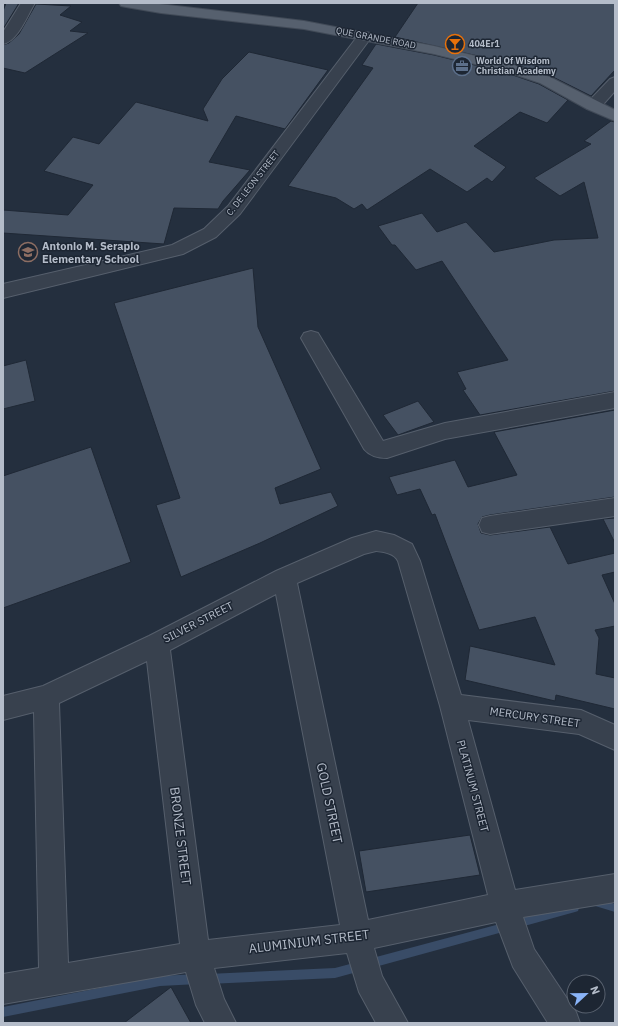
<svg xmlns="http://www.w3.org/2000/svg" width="618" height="1026" font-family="'IBM Plex Sans',sans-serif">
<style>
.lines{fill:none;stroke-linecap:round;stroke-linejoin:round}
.stream{fill:#394c67;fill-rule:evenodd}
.building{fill:#455162;stroke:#1f2835}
.minor-casing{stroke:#565f6c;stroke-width:2}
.major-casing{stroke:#414a57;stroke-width:2}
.minor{fill:#38414e;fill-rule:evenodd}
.major{fill:#56606e;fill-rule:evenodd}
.labels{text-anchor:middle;stroke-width:3;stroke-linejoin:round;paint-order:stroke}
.far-street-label{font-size:9px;fill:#b4bcc9;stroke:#1d2633}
.far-poi-label{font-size:9px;font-weight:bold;fill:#b4bcc9;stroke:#1d2633;text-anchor:start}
.poi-label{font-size:11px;font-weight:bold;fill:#b4bcc9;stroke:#1d2633;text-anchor:start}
.street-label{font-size:11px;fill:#b4bcc9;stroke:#1d2633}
.near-street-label{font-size:13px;fill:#b4bcc9;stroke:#1d2633}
</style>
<rect width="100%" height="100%" fill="#242f3e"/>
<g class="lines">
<!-- stream -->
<g class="stream">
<polygon points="595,898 615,904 615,912 592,905 591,902 592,899"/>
<polygon points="575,904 578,905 579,908 578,911 575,912 335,978 208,984 205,982 203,979 205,976 208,974 335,968"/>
<polygon points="198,974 201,976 203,979 201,982 198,984 160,986 3,1017 3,1007 160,976"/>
</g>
</g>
<!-- building -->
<g class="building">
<polygon points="6,3 19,3 3,29 3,11"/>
<polygon points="418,3 615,3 615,70 591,96 551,76 517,65 395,37"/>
<polygon points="36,4 71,6 60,15 82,22 70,31 88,33 25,73 3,68 3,45 9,43 19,34"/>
<polygon points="376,44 434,55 507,73 539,84 568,100 547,123 520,112 474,146 506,167 492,182 487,178 467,192 430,169 367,210 362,204 354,209 336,198 288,186 373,68 362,65"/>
<polygon points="249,52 328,70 285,129 236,116 209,162 250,170 223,201 218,209 174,208 164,244 3,233 3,210 68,215 93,185 44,171 73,137 99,144 136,102 208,121 203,109 222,79"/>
<polygon points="611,121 615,122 615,391 480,415 463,390 466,389 457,372 508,360 442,261 416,270 395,245 392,245 378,226 422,213 437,232 466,222 494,252 554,240 598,238 584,182 560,196 534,178 591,144 584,141"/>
<polygon points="253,268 258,327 321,469 275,488 280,504 331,492 338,506 260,543 181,577 156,505 180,498 114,303"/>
<polygon points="26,360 35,401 3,409 3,366"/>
<polygon points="418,401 434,422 398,435 383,415"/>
<polygon points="615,410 615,497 490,515 482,517 478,524 481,533 490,535 550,527 568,564 615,553 615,572 602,575 615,604 615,626 595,630 599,638 596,674 615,678 615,709 556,695 555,701 465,680 470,646 555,665 535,617 479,630 435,514 432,515 420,489 397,495 389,477 455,460 468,487 517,475 494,432"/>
<polygon points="91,447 131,562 3,608 3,476"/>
<polygon points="615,518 615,543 603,519"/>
<polygon points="470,835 480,875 366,892 359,851"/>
<polygon points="171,987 191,1023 124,1023"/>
</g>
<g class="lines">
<!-- minor casing -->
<g class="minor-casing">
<g id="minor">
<path d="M21,3h14c-8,13 -17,38 -32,41v-12z"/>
<polygon points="365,32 370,33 372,36 370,39 240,214 216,237 183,254 3,298 3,284 172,245 204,229 228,206 360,33"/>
<polygon points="615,77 615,91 599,109 587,109 585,106 587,103 610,79"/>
<path d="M311,331l7,2 65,108 62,-18 170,-31v16l-170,31 -58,19c-9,0 -17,-2 -23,-9l-63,-111 3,-5z"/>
<polygon points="615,498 615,516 490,534 482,532 479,525 482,518 490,516"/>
<path d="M376,531l18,4 18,9 8,17 41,134 120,15 34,15v25l-36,-16 -111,-14 47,170 100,-16v28l-92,15 11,32 42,63 4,11h-32l-35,-56 -17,-45 -122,26 8,28 26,47h-32l-17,-31 -12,-39 -133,15 10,31 12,24h-31l-9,-18 -10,-33 -183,32v-30l36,-6 -5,-256 -31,8v-24l40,-10 106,-50 127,-65 76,-33zM376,551c8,1 18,2 22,10l42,145 48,189 -120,25 -71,-337 67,-29zM276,594l64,331 -132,15 -38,-290zM147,661l33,283 -112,19 -9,-260z"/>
</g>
</g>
<!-- major casing -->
<g class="major-casing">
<polygon id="major" points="119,3 151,3 304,21 434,46 517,66 550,77 615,110 615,121 587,109 540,83 507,72 434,54 304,29 161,13 126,7 121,6"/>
</g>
<!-- minor -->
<use href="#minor" class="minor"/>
<!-- major -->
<use href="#major" class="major"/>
</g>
<!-- icons -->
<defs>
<g id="bar-ring" transform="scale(1)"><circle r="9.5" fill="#1d2633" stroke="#e8710a" stroke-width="1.5"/><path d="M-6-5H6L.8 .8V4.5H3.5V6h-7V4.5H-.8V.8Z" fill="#e8710a"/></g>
<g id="office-ring" transform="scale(1)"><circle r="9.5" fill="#1d2633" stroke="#5c6f8a" stroke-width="1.5"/><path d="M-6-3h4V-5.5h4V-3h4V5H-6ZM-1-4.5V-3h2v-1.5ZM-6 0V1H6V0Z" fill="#5c6f8a"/></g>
<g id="school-ring" transform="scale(1)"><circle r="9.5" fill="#1d2633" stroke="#8d6e63" stroke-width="1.5"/><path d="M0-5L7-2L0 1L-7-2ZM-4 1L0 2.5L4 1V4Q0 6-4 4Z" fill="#8d6e63"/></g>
</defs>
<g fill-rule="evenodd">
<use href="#bar-ring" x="455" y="44"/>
<use href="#office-ring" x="462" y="66"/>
<use href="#school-ring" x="28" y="252"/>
</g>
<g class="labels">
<!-- far-street labels -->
<g class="far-street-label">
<text transform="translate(376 38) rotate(11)" y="3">QUE GRANDE ROAD</text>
<text transform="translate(253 183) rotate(-52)" y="3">C. DE LEON STREET</text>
</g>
<!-- far-poi labels -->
<g class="far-poi-label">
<text x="469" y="47">404Er1</text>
<text x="476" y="64">World Of Wisdom<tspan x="476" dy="10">Christian Academy</tspan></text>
</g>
<!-- poi labels -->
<g class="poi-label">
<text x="42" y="250">Antonio M. Serapio<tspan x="42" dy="13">Elementary School</tspan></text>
</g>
<!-- street labels -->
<g class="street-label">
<text transform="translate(198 622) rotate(-27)" y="4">SILVER STREET</text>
<text transform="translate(535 717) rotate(8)" y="4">MERCURY STREET</text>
<text transform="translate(473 786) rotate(75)" y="4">PLATINUM STREET</text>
</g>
<!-- near-street labels -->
<g class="near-street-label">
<text transform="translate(330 803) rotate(78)" y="5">GOLD STREET</text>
<text transform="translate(181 836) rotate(83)" y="5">BRONZE STREET</text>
<text transform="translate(309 941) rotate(-7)" y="5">ALUMINIUM STREET</text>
</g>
</g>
<!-- border -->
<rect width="618" height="1026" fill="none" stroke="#b4bcc9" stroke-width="8"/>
<!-- north arrow -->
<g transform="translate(586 994) rotate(68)"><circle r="19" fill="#1d2633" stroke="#59626f"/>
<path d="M0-3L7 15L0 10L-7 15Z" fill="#8ab4f8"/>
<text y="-6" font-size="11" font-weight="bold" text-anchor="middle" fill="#b4bcc9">N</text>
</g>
</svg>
